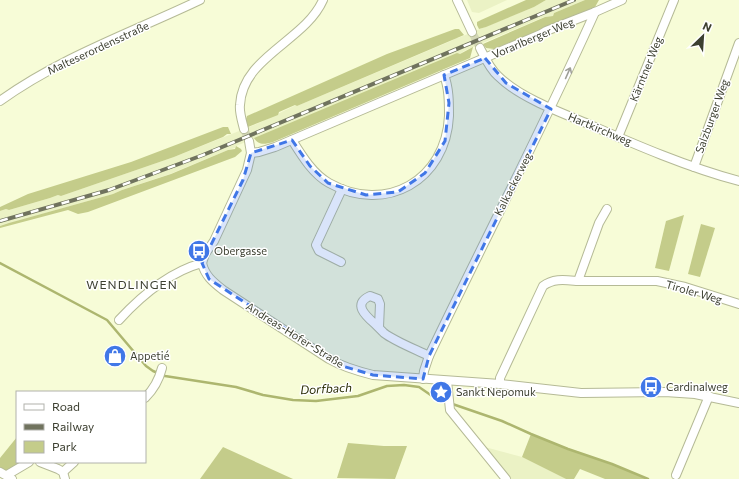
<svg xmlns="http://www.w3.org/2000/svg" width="739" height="479" font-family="Commissioner,sans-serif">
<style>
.built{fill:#ebf2c5}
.green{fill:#c4cc8a}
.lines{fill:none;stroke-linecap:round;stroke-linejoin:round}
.stream{stroke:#adb66f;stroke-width:2.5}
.street-tunnel{stroke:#d2d6b6;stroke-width:8;stroke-dasharray:8 4;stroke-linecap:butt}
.street-casing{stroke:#b5ba96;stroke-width:10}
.street{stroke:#fff;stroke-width:8}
.rail-casing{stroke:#70735e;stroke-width:4}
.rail{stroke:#fff;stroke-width:2.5;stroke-dasharray:8;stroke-linecap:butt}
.oneway{stroke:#9e9f98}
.marked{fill:#4077e7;fill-opacity:0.2;stroke:#4077e7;stroke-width:3;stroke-dasharray:8 5;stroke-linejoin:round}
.labels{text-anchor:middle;stroke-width:3;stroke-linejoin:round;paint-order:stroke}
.street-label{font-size:11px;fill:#3c3f30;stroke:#fff}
.poi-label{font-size:11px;fill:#3c3f30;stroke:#fff;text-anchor:start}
.neighbourhood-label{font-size:12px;letter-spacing:1px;fill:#3c3f30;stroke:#fff}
.water-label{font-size:12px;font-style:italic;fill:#2a2d04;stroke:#fff}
</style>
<rect width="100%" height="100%" fill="#f7fcd7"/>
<!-- built -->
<g class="built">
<polygon points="467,0 507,0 479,13 472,12"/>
<polygon points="546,0 585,0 554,13 553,16 544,17 464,51 460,54 375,88 236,146 235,148 228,150 170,174 122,190 113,194 0,226 0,211 6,209 9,210 50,198 58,195 61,196 174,157 259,123 296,105 297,106 451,41 456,38 458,38 534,7"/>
<polygon points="481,446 522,457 566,479 509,479"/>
</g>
<!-- green -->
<g class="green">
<polygon points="526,0 546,0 534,7 486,27 479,29 477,25 477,22 481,20"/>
<polygon points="585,0 599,0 595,7 494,49 486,48 483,44 545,17 553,16 554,13"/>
<polygon points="455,29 459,29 464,35 297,106 295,105 279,112 278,115 248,127 246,119 247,116 387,54"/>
<path d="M473,47l-3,11 -197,84c-8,2 -14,4 -19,-4l203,-85 3,1z"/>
<polygon points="223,127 228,127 231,134 227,134 223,137 174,157 61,196 58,195 50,198 9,210 6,209 0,211 0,207 28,194 131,162"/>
<polygon points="236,146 241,149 242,151 235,157 88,212 78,214 68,210 0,228 0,226 9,223 113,194 122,190 171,174 228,150 235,149"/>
<polygon points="684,215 669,271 655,268 666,221"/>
<polygon points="701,224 715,228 700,277 688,274"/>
<polygon points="531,434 568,449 612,464 648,479 605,479 580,469 574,479 566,479 522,457"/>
<polygon points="17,437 17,462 29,462 16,469 0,472 0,458"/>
<polygon points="348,443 384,446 407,446 395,479 337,478"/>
<polygon points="223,447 293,479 200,479"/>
</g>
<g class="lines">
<!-- stream -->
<polyline class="stream" points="0,263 107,320 146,366 153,371 165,376 236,387 263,395 293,400 316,401 358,396 387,386 404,385 419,387 435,398 502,421 531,434 568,449 612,464 648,479"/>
<!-- street-tunnel -->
<g class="street-tunnel">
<polyline points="472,32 480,48"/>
<polyline points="244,129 249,141"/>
</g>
<!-- street casing -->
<g class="street-casing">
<g id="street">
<polyline points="457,0 472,32"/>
<path d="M480,48c5,10 10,21 18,28 21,21 61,36 88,47 50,22 101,44 153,58"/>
<path d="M0,101c61,-44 133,-69 200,-101"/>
<path d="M244,129c-2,-8 -5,-17 -4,-24 2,-48 65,-64 83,-105"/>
<polyline points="618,137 674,0"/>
<path d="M292,140c10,16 21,34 37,43 57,32 117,-3 120,-67 0,-14 0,-28 -5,-41"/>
<polyline points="251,153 259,152 275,147 541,34 546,31 595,12 622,0"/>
<polyline points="694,167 739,43"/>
<polyline points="607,209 599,223 578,281 657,281 685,287 739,304"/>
<polyline points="341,262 319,251 316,245 342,189"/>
<path d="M202,263c3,13 11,19 21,27l106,69c14,8 28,12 44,16l127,9 81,9 84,-1 30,2 44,9"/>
<polyline points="202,263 205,254 214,241 247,170 251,153 249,141"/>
<path d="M119,320c23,-25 50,-48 83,-57"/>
<path d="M379,327l1,-23 -2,-5 -8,-3c-18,8 -4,20 5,28 3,3 6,6 9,9 10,8 33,17 45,23"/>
<path d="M423,379l1,-8 5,-15c55,-115 114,-228 166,-344"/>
<polyline points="447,381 450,410 506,479"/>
<path d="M500,384v-6l43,-92c11,-8 22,-6 35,-5"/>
<path d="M145,398c9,-9 14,-18 17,-30"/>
<polyline points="40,462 58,469 63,472 65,479"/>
<polyline points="0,472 12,479"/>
<polyline points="63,472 74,462"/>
<polyline points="7,475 29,462"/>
<polyline points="676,475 709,396"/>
</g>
</g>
<!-- street -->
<use href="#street" class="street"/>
<!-- rail casing -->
<g class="rail-casing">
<polyline id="rail" points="0,221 109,190 203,155 574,0"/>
</g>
<!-- rail -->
<use href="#rail" class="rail"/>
</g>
<!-- one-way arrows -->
<defs><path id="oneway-shaft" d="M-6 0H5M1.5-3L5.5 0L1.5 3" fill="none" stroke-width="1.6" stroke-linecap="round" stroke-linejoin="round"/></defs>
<use class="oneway" href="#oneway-shaft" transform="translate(568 73) rotate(-66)"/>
<!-- marked area -->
<path class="marked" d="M485,58l21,25 45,26 -122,247 -6,23 -50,-4 -31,-9 -133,-87 -7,-16 41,-83 8,-27 41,-13 18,26 18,17 38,12 32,-3 27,-19 20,-32 4,-38 -5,-28z"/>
<!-- icons -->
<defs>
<g id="bus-disc" transform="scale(1.15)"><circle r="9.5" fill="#4077e7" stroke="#fff"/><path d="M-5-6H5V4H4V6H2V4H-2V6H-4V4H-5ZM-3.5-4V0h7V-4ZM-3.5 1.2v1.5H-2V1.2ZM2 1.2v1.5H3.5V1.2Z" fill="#fff"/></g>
<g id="shop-disc" transform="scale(1.15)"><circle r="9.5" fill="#4077e7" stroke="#fff"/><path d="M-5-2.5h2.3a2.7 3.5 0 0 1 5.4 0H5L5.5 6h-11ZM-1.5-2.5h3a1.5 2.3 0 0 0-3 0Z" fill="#fff"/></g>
<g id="sight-disc" transform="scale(1.15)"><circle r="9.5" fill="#4077e7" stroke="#fff"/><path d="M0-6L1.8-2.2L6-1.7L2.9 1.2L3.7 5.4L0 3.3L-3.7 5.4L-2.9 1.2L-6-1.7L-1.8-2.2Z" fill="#fff"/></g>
</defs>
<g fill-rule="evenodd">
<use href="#bus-disc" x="199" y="251"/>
<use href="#shop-disc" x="115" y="356"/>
<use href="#bus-disc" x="651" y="387"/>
<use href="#sight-disc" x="441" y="392"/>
</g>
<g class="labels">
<!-- street labels -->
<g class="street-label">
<text transform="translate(533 38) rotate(-23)" y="4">Vorarlberger Weg</text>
<text transform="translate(98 48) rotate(-25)" y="4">Malteserordensstraße</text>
<text transform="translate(646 69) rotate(-68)" y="4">Kärntner Weg</text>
<text transform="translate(712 116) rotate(-70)" y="4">Salzburger Weg</text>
<text transform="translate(600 129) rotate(23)" y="4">Hartkirchweg</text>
<text transform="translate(513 184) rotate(-63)" y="4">Kalkackerweg</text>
<text transform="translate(694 292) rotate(16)" y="4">Tiroler Weg</text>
<text transform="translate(295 335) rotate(32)" y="4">Andreas-Hofer-Straße</text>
</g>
<!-- poi labels -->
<g class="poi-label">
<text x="214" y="255">Obergasse</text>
<text x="130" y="360">Appetié</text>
<text x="666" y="391">Cardinalweg</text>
<text x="456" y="396">Sankt Nepomuk</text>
</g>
<!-- neighbourhood labels -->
<g class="neighbourhood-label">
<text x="132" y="289">WENDLINGEN</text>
</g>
<!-- water labels -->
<g class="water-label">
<text transform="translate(326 389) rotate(-3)" y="4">Dorfbach</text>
</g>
</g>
<!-- legend -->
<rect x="16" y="391" width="130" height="72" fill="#ffffff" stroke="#b1b2ac"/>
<rect x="24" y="404" width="20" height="6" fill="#ffffff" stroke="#b1b2ac"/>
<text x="52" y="411" font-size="12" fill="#3c3f30">Road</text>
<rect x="24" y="424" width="20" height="6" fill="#70735e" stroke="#b1b2ac"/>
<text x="52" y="431" font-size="12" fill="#3c3f30">Railway</text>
<rect x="24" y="441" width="20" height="12" fill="#c4cc8a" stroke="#b1b2ac"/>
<text x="52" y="451" font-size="12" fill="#3c3f30">Park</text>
<!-- north arrow -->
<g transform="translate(703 36) rotate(25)" stroke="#ffffff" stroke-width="3" paint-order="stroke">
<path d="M0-3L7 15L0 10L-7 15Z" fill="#3c3f30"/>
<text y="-6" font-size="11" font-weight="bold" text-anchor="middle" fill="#3c3f30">N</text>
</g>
</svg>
